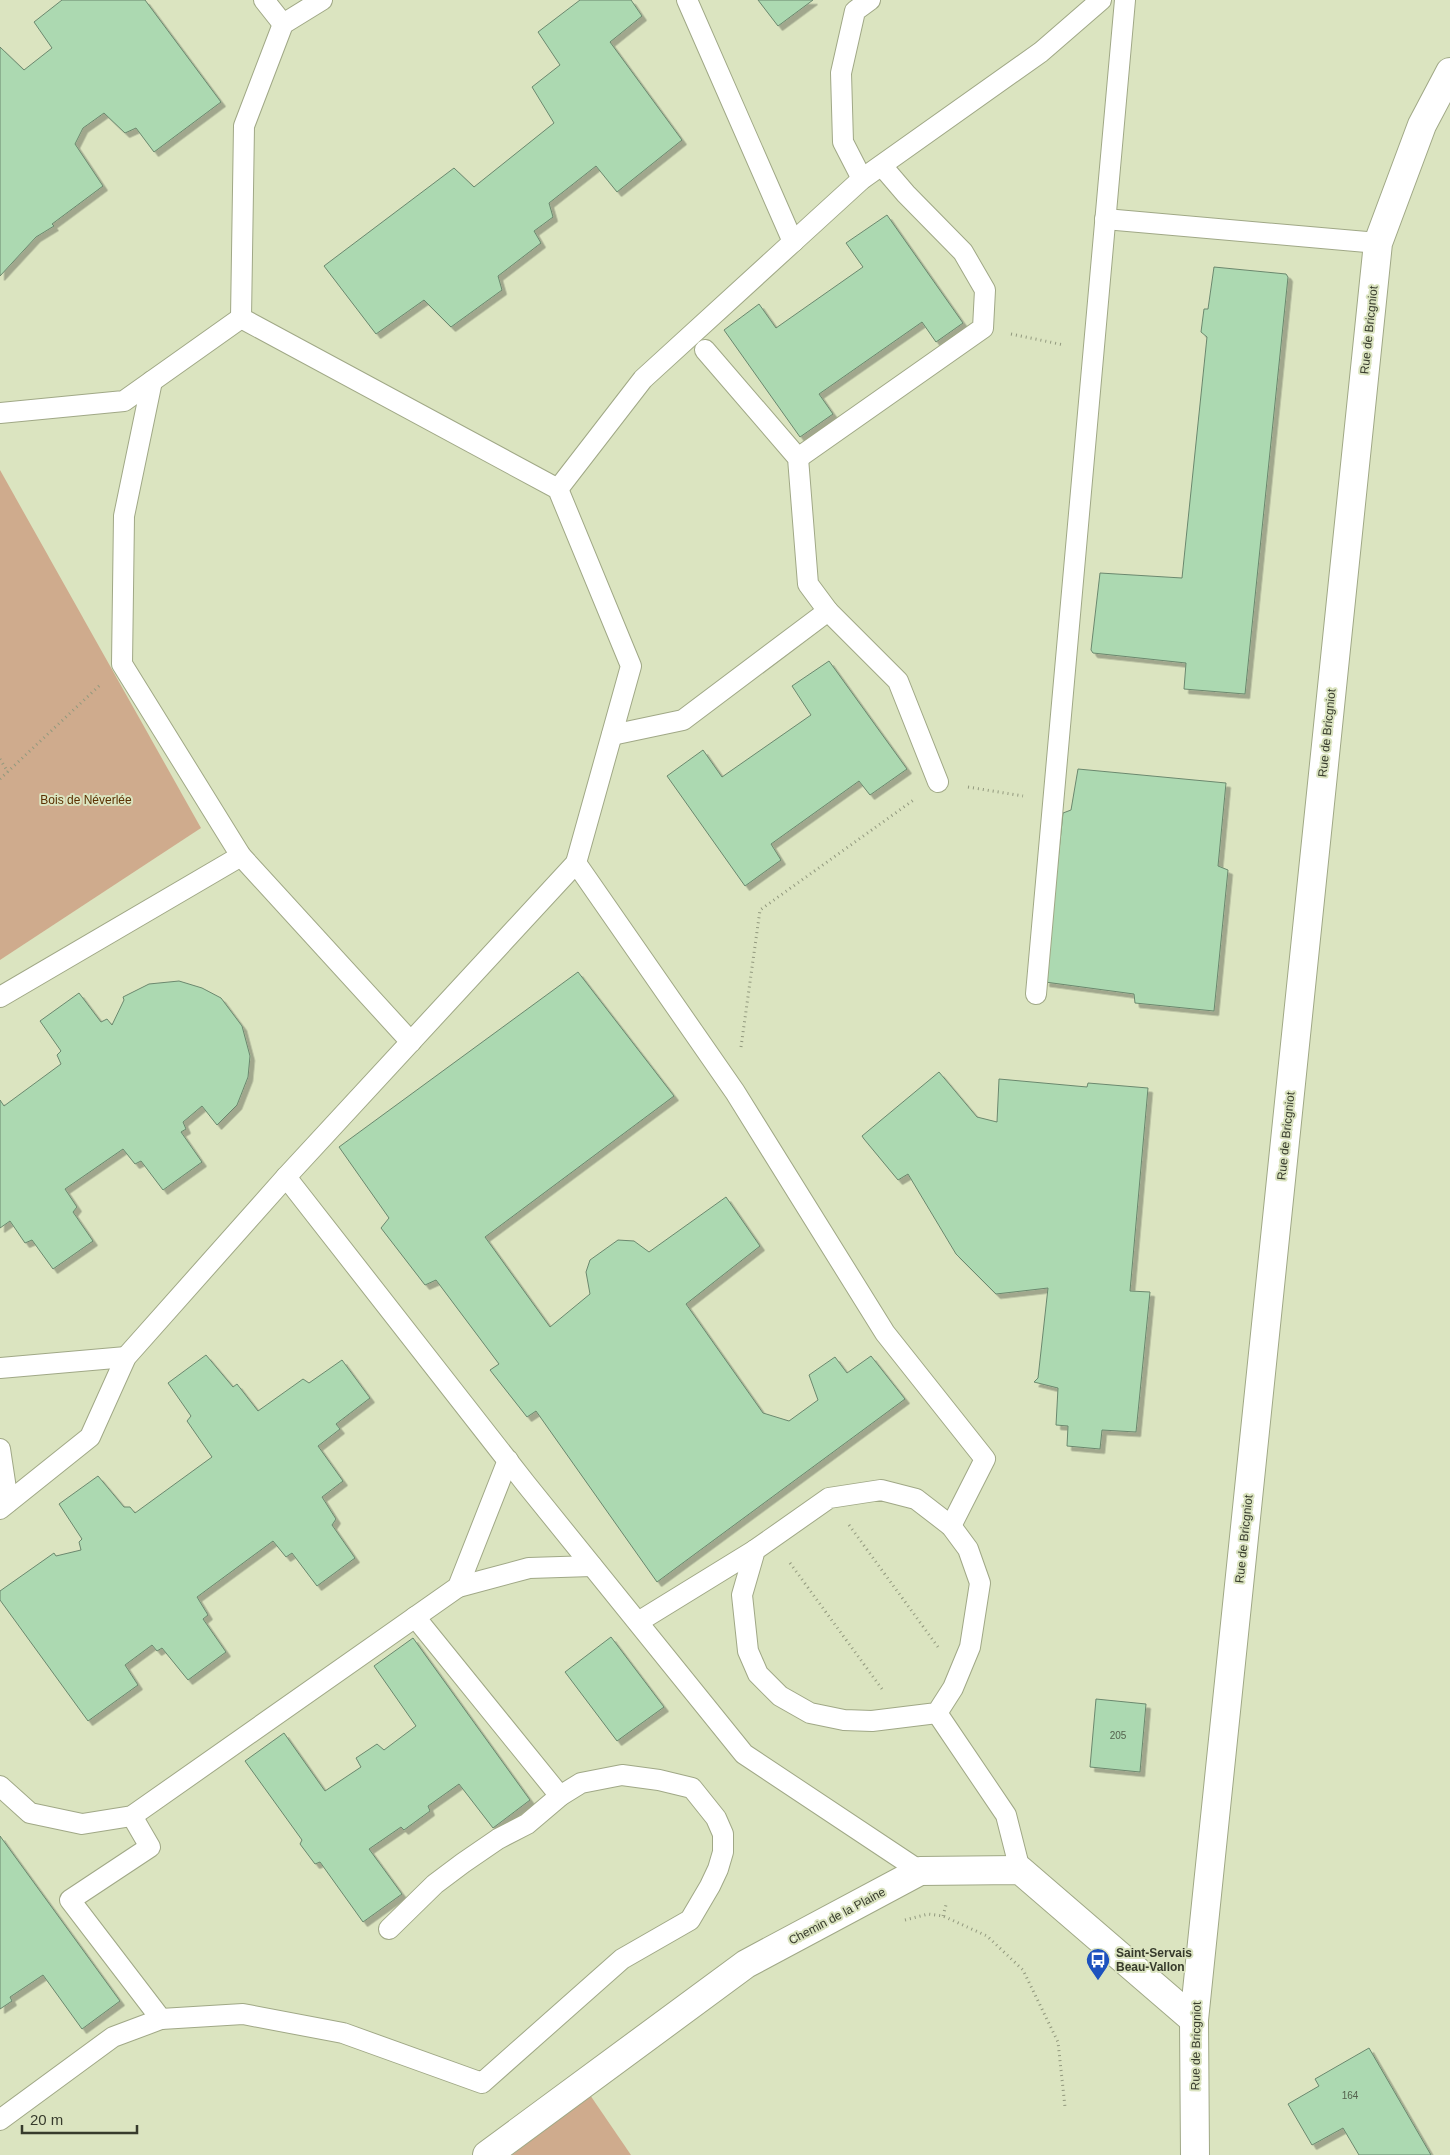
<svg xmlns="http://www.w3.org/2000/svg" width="1450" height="2155" font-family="Helvetica,sans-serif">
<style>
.green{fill:#cfab8d}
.building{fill:#acd9b1;stroke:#6b886e;filter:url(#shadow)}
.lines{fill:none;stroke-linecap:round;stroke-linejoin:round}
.service-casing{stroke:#a0a886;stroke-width:22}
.minor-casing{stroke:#a0a886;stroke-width:30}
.path{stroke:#92997e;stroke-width:3;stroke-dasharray:1 4;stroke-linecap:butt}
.service{stroke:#fff;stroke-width:20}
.minor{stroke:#fff;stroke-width:28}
.labels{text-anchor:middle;stroke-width:4;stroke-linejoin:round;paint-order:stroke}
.number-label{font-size:10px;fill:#54624d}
.street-label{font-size:12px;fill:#373b2c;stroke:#dbe4c0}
.park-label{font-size:12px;fill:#5a3000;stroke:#dbe4c0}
.poi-label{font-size:12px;font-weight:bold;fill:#373b2c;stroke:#dbe4c0;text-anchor:start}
</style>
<defs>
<filter id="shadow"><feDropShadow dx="4.5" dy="4.5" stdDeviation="0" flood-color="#0004"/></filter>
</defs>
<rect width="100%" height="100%" fill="#dbe4c0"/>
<!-- green -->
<g class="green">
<polygon points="0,470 201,828 0,960"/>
<polygon points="590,2095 631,2155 512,2155"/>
</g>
<!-- building -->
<g class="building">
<polygon points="62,0 145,0 221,102 154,152 136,128 125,133 104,113 83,128 75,144 103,186 52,224 54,226 36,237 0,276 0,47 24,70 52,48 34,22"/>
<polygon points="580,0 631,0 642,16 610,42 682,140 617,192 596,166 549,203 553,217 534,231 541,243 498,276 502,290 451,327 424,300 376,334 324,266 454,168 474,187 554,123 532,87 560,65 538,32"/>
<polygon points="758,0 813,0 778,26"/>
<polygon points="887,215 963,323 936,342 922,322 819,394 833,414 800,437 724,330 759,304 776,328 863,267 846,243"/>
<polygon points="1214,267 1286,274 1288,277 1245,694 1184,689 1186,663 1093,653 1091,650 1100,573 1182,578 1207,337 1201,332 1204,309 1208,309"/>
<polygon points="829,661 907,769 870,795 859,781 771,844 781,860 745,886 667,776 703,750 722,777 811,715 792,686"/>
<polygon points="1078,769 1226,783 1218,866 1228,870 1214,1011 1135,1003 1134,994 1045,982 1063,813 1071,810"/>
<polygon points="578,972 674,1096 485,1237 550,1327 590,1294 586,1272 590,1260 618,1240 634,1241 649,1252 726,1197 760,1246 686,1304 763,1413 789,1421 818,1400 809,1375 835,1357 847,1373 871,1356 905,1399 657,1582 536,1411 527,1417 490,1370 499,1364 436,1280 425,1285 381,1228 389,1218 339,1147"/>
<polygon points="179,981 202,988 221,998 242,1026 250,1056 248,1077 237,1105 217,1125 202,1106 183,1122 186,1129 181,1132 202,1162 163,1190 141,1161 135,1164 123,1149 65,1189 77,1207 73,1212 93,1241 53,1269 32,1240 25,1243 10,1221 0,1228 0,1100 4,1106 61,1064 57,1055 61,1051 40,1021 79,993 101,1022 107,1019 112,1025 124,1000 123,997 149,984"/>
<polygon points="939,1072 977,1117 997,1122 999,1079 1087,1087 1088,1083 1148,1088 1130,1291 1150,1292 1136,1432 1102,1430 1100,1449 1067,1446 1068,1426 1056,1425 1058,1388 1034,1382 1038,1378 1048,1288 996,1294 956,1254 908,1174 898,1180 864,1139 862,1136"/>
<polygon points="206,1355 233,1387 237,1384 258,1411 303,1379 309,1383 342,1360 370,1398 336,1424 340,1429 318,1446 343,1481 322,1497 336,1519 332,1525 355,1558 317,1586 292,1553 286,1557 273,1541 197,1597 208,1615 203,1619 226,1652 188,1680 162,1648 157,1651 152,1645 125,1665 138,1685 88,1721 0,1600 0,1591 54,1553 56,1556 81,1550 79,1542 82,1539 59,1504 98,1476 124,1507 130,1507 135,1513 212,1457 187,1421 191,1416 168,1383"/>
<polygon points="611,1637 664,1707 617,1741 565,1672"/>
<polygon points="413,1638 530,1800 493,1828 459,1784 428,1806 430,1811 404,1830 401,1827 369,1849 402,1894 363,1922 320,1862 315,1864 300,1844 302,1840 245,1761 284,1733 325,1791 361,1767 356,1758 377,1744 384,1750 416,1726 374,1666"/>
<polygon points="1096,1699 1146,1704 1140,1772 1090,1767"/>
<polygon points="0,1836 120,2001 82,2029 43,1975 10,1997 12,2001 0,2009"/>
<polygon points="1369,2048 1431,2155 1359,2155 1343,2128 1312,2145 1288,2104 1319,2086 1315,2079"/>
</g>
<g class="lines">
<!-- service casing -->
<g class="service-casing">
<g id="service">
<polyline points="264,0 283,24"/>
<polyline points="862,179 843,142 841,73 855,11 870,0"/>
<polyline points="1105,219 1378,243"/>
<polyline points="793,242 862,179 1041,52 1101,0"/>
<polyline points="705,350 798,458 808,584 828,611"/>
<polyline points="152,381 124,516 122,664 241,856 411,1042"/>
<polyline points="0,413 124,401 241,318"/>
<polyline points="798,458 983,328 985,290 963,252 906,194 882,166"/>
<polyline points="558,489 643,379 793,242 687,0"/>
<polyline points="612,735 683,720 828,611 898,681 938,782"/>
<polyline points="576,863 735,1092 885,1333 985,1459 951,1526"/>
<polyline points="1036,994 1125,0"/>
<polyline points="0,997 241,856"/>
<polyline points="286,1177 526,1484 744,1754 920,1871"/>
<polyline points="0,1368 126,1357"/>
<polyline points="0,1449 8,1502"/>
<polygon points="881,1490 916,1499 951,1526 968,1549 980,1583 970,1647 953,1688 937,1713 872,1721 844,1720 810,1713 780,1696 758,1674 748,1651 742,1595 755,1550 829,1498"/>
<polyline points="0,1509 90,1437 126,1357 286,1177 576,863 631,666 558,489 241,318 244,126 283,24 322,0"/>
<polyline points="458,1587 529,1568 592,1566"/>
<polyline points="415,1617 560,1796"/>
<polyline points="638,1622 755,1550"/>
<polyline points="937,1713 1006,1815 1020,1870"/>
<polyline points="0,1786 30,1813 82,1824 132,1816 458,1587 508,1460"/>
<polyline points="132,1816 150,1847 70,1900 161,2019 243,2014 343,2033 482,2083 622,1959 690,1920 710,1886 718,1869 723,1852 723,1834 716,1818 692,1788 659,1780 622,1775 581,1783 560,1796 527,1824 498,1839 463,1863 435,1884 389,1929"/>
<polyline points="0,2120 113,2037 161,2019"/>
</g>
</g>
<!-- minor casing -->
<g class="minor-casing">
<g id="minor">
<polyline points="487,2155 746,1964 920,1871 1020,1870 1194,2020"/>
<polyline points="1195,2155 1194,2020 1378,243 1422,125 1450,72"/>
</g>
</g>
<!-- path -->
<g class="path">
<polyline points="1011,334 1064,345"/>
<polyline points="0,759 8,772"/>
<polyline points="0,779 100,685"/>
<polyline points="968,787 1023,796"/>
<polyline points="741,1047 760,910 915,799"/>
<polyline points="849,1525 938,1647"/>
<polyline points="790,1563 882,1689"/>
<polyline points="943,1916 946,1905"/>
<polyline points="905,1920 928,1914 943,1916 987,1936 1023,1970 1058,2042 1065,2107"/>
</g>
<!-- service -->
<use href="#service" class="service"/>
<!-- minor -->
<use href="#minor" class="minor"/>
</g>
<!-- icons -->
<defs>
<g id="bus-pin" transform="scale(1.25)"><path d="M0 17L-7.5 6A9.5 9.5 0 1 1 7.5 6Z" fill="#1d52be" stroke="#dbe4c0"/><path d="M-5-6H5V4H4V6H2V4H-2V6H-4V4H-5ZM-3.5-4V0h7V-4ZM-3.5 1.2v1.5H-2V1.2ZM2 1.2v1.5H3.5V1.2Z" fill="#fff"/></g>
</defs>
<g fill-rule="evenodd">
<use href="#bus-pin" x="1098" y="1960"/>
</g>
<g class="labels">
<!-- number labels -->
<g class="number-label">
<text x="1118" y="1739">205</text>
<text x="1350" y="2099">164</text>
</g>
<!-- street labels -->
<g class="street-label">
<text transform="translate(1369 330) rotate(-84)" y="4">Rue de Bricgniot</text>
<text transform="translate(1327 733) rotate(-84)" y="4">Rue de Bricgniot</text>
<text transform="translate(1286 1136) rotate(-84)" y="4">Rue de Bricgniot</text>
<text transform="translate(1244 1539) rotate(-84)" y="4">Rue de Bricgniot</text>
<text transform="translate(837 1916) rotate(-28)" y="4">Chemin de la Plaine</text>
<text transform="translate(1196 2046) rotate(-89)" y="4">Rue de Bricgniot</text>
</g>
<!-- park labels -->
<g class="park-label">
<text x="86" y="804">Bois de Néverlée</text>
</g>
<!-- poi labels -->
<g class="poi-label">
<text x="1116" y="1957">Saint-Servais<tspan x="1116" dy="14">Beau-Vallon</tspan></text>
</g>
</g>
<!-- scale -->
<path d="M22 2125v8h115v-8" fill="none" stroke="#373b2c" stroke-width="2.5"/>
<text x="30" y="2125" font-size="15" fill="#373b2c" stroke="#dbe4c0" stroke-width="4" paint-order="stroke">20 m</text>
</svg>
